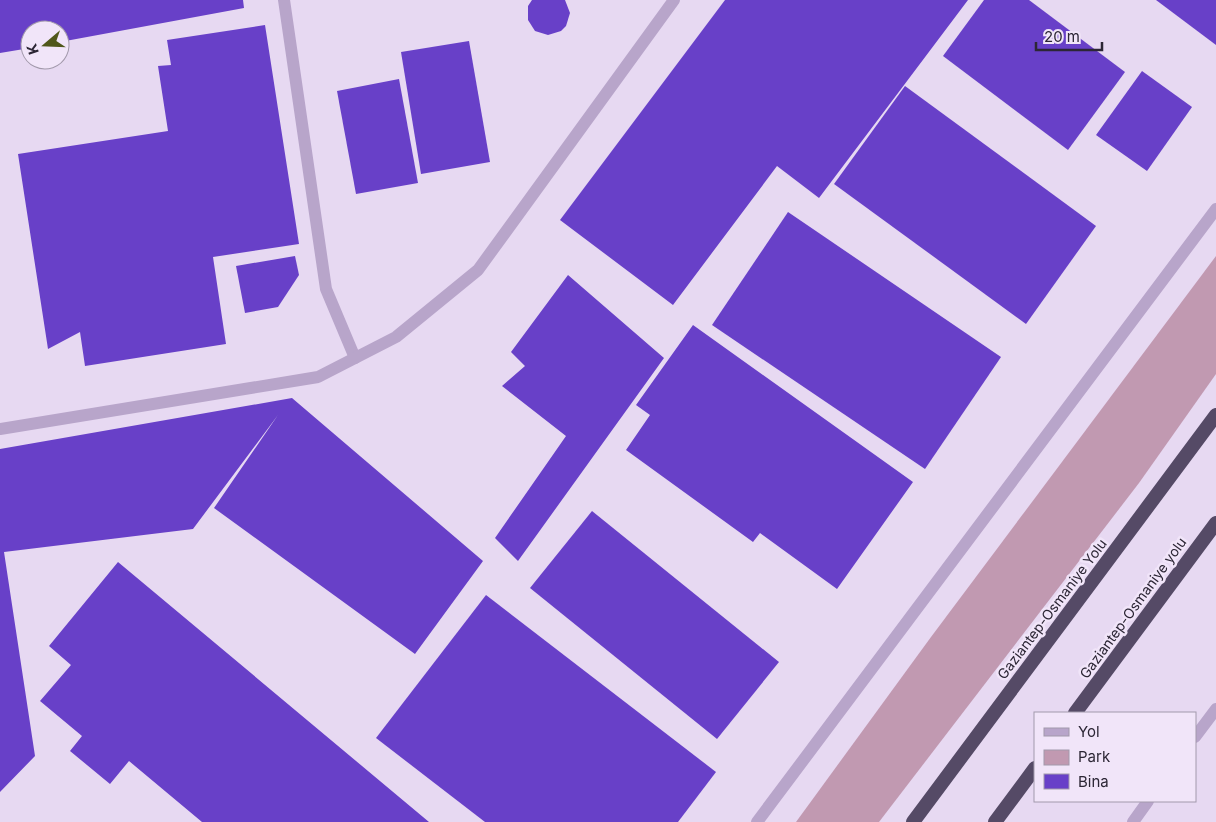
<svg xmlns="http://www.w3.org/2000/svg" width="1216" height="822" font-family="Inter,sans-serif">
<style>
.green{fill:#c199b1}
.building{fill:#6840c8}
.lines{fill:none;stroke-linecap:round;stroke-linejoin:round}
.minor{stroke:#b8a5ca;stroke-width:12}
.trunk{stroke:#554a66;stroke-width:14}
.labels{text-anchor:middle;stroke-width:5;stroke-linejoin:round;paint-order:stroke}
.street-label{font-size:14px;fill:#2c2635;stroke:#f1e5f9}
</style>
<rect width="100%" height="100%" fill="#e7d9f2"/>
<!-- green -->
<polygon class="green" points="1216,256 1216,374 1139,483 879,822 796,822 931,637"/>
<!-- building -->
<g class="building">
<polygon points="0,0 243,0 244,8 60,42 60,30 30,30 30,48 0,53"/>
<polygon points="532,0 565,0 570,13 566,26 561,31 548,35 535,31 528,20 528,6"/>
<polygon points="725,0 968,0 819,198 777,166 673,305 560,220"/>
<polygon points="984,0 1029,0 1125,72 1068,150 943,56"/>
<polygon points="1156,0 1216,0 1216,45"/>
<polygon points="265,25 299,244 213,257 226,344 85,366 80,332 48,349 18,154 168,131 158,66 171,65 167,40"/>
<polygon points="469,41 490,162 421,174 401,52"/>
<polygon points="1142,71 1192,107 1147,171 1096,135"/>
<polygon points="399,79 418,183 356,194 337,91"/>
<polygon points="905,86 1096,226 1026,324 834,184"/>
<polygon points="788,212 1001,357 925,469 712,325"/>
<polygon points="295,256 299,275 278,307 245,313 236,266"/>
<polygon points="568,275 664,358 518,561 495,538 566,436 502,386 525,366 511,352"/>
<polygon points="693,325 913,482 837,589 760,533 753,542 626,450 650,415 636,405"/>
<polygon points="292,398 483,561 415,654 214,508 278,415 193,529 4,552 35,756 0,792 0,449"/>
<polygon points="592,511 779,662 717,739 530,588"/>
<polygon points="118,562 429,822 202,822 129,761 110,784 70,751 82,736 40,701 71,665 49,646"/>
<polygon points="486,595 716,772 678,822 485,822 376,738"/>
</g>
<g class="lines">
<!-- minor -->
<g class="minor">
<polyline points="284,0 326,289 355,358"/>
<polyline points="0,429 318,377 396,337 478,270 674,0"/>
<polyline points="1195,737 1216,709"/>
<polyline points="757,822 1216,209"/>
<polyline points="1133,822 1148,801"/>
</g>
<!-- trunk -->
<g class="trunk">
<polyline points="1075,713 1216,523"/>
<polyline points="913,822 1216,415"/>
<polyline points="995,822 1035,768"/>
</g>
</g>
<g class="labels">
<!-- street labels -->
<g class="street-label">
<text transform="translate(1133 608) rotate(-54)" y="5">Gaziantep-Osmaniye yolu</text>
<text transform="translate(1052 609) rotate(-53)" y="5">Gaziantep-Osmaniye Yolu</text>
</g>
</g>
<!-- legend -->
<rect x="1034" y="712" width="162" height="90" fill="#f1e5f9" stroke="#a299ab"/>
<rect x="1044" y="728" width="25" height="8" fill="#b8a5ca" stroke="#a299ab"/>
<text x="1078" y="737" font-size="15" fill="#2c2635">Yol</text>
<rect x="1044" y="750" width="25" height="15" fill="#c199b1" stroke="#a299ab"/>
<text x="1078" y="762" font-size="15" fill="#2c2635">Park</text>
<rect x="1044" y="774" width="25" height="15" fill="#6840c8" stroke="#a299ab"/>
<text x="1078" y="787" font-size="15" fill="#2c2635">Bina</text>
<!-- north arrow -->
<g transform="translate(45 45) rotate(251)"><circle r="24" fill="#f1e5f9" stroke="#a299ab"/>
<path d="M0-4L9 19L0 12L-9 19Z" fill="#50571b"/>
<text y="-8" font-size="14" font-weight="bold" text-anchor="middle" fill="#2c2635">K</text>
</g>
<!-- scale -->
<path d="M1036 42v8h66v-8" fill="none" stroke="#2c2635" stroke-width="2.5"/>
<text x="1044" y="42" font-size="15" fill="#2c2635" stroke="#f1e5f9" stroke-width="4" paint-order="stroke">20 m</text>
</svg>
